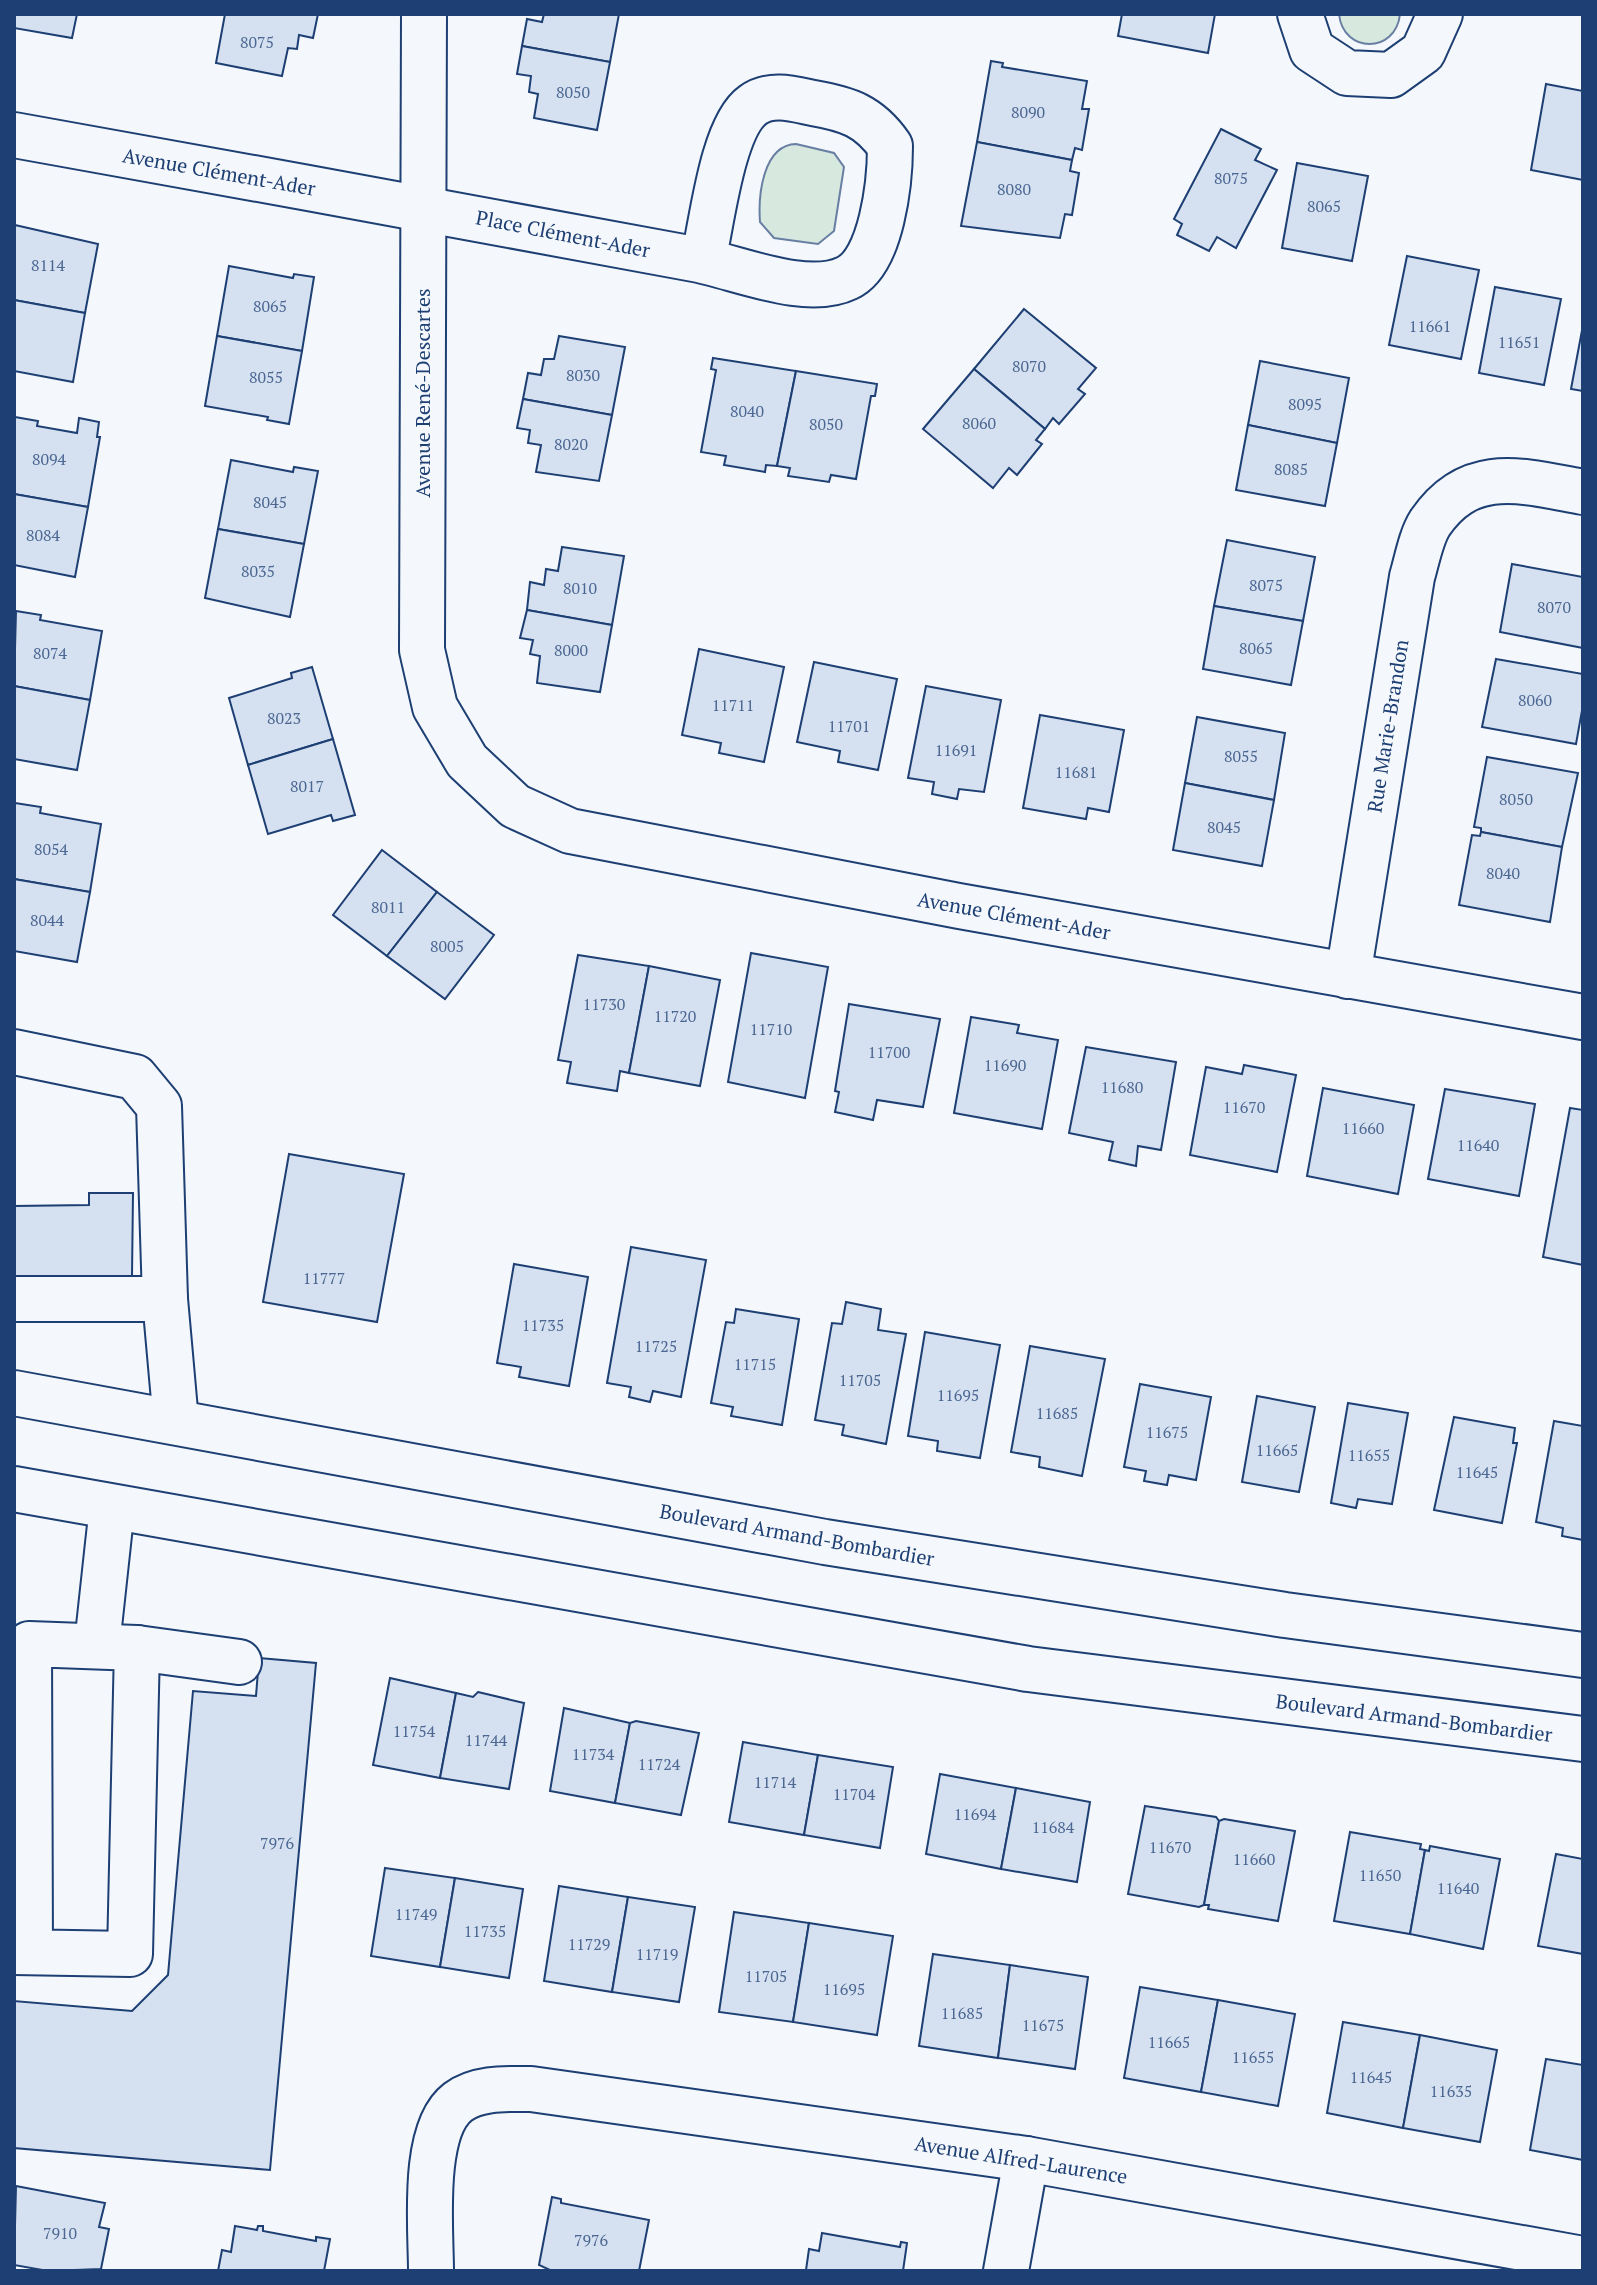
<svg xmlns="http://www.w3.org/2000/svg" width="1597" height="2285" font-family="'PT Serif',serif">
<style>
.green{fill:#d7e8df;stroke:#687fa3;stroke-width:2}
.building{fill:#d5e0f0;stroke:#1d3f73;stroke-width:2}
.lines{fill:none;stroke-linecap:round;stroke-linejoin:round}
.minor-casing{stroke:#1d3f73;stroke-width:48}
.minor{stroke:#f4f7fb;stroke-width:44}
.labels{text-anchor:middle;stroke-width:6;stroke-linejoin:round;paint-order:stroke}
.number-label{font-size:16px;fill:#4b6792}
.street-label{font-size:20px;fill:#1d3f73;stroke:#f4f7fb}
</style>
<rect width="100%" height="100%" fill="#f4f7fb"/>
<!-- green -->
<g class="green">
<path d="M1339,14h61c-4,40 -57,40 -61,0z"/>
<path d="M796,144l38,9 10,14 -10,64 -16,13 -44,-6 -14,-16c-2,-27 3,-77 36,-78z"/>
</g>
<!-- building -->
<g class="building">
<polygon points="14,14 77,14 72,38 14,28"/>
<polygon points="225,14 318,14 313,38 299,35 297,49 288,48 282,76 216,63"/>
<polygon points="544,14 619,14 610,62 522,46 527,19 542,22"/>
<polygon points="1122,14 1215,14 1208,53 1118,36"/>
<polygon points="522,46 610,62 597,130 534,118 538,94 529,92 531,76 517,74"/>
<polygon points="991,61 1003,63 1002,67 1087,81 1082,109 1089,109 1082,150 1075,148 1072,160 977,142"/>
<polygon points="1546,84 1583,91 1583,180 1531,170"/>
<polygon points="1221,129 1261,149 1255,160 1277,170 1236,248 1217,237 1209,251 1177,235 1182,224 1174,219"/>
<polygon points="977,142 1072,160 1070,171 1079,173 1072,215 1065,214 1060,238 961,226"/>
<polygon points="1297,163 1368,176 1352,261 1282,248"/>
<polygon points="15,225 98,244 85,313 14,300"/>
<polygon points="1407,256 1479,270 1461,359 1389,345"/>
<polygon points="229,266 293,278 294,274 314,277 302,351 217,336"/>
<polygon points="1495,287 1561,299 1544,385 1479,373"/>
<polygon points="14,300 85,313 73,382 14,371"/>
<polygon points="1024,309 1096,368 1078,389 1085,394 1059,424 1053,418 1045,429 974,369"/>
<polygon points="1583,325 1583,391 1571,389"/>
<polygon points="217,336 302,351 289,424 267,420 268,417 205,406"/>
<polygon points="559,336 625,347 612,415 523,399 528,373 541,375 544,359 554,359"/>
<polygon points="713,358 796,371 777,466 766,465 765,472 724,465 726,456 701,452 716,370 711,369"/>
<polygon points="1260,361 1349,378 1337,443 1248,425"/>
<polygon points="974,369 1045,429 1036,440 1042,444 1017,475 1009,468 993,488 923,429"/>
<polygon points="796,371 877,384 875,396 871,396 856,479 831,475 829,482 788,476 790,468 777,466"/>
<polygon points="523,399 612,415 599,481 536,472 541,445 528,443 530,430 517,428"/>
<polygon points="15,417 38,421 37,426 77,433 79,418 99,422 97,437 100,437 88,507 14,494"/>
<polygon points="1248,425 1337,443 1325,506 1236,490"/>
<polygon points="231,460 293,472 294,467 318,471 304,544 218,529"/>
<polygon points="14,494 88,507 75,577 14,565"/>
<polygon points="218,529 304,544 290,617 205,598"/>
<polygon points="1227,540 1315,557 1303,621 1214,606"/>
<polygon points="562,547 624,556 612,625 527,610 530,582 544,585 546,569 558,571"/>
<polygon points="1512,564 1583,577 1583,648 1500,632"/>
<polygon points="1214,606 1303,621 1291,685 1203,669"/>
<polygon points="527,610 612,625 600,692 537,683 540,656 530,654 533,640 520,638"/>
<polygon points="16,611 41,615 40,620 102,631 90,700 14,686"/>
<polygon points="699,649 784,667 764,762 719,753 721,743 682,735"/>
<polygon points="1496,659 1583,674 1583,705 1576,744 1482,727"/>
<polygon points="814,662 897,679 878,770 838,762 840,751 797,742"/>
<polygon points="312,667 333,739 248,765 229,698 292,678 291,673"/>
<polygon points="14,686 90,700 77,770 14,759"/>
<polygon points="926,686 1001,700 984,792 959,789 957,799 932,794 934,782 908,778"/>
<polygon points="1040,715 1124,730 1109,812 1088,808 1086,819 1023,808"/>
<polygon points="1197,717 1285,733 1274,800 1185,783"/>
<polygon points="333,739 355,815 333,821 331,815 268,834 248,765"/>
<polygon points="1487,757 1578,773 1562,847 1481,832 1481,828 1474,827"/>
<polygon points="1185,783 1274,800 1262,866 1173,850"/>
<polygon points="15,803 41,807 40,813 101,824 90,892 14,879"/>
<polygon points="1481,832 1562,847 1550,922 1459,905 1472,835 1480,836"/>
<polygon points="382,850 437,892 387,956 333,915"/>
<polygon points="14,879 90,892 77,962 14,951"/>
<polygon points="437,892 494,935 445,999 387,956"/>
<polygon points="751,953 828,967 805,1098 728,1082"/>
<polygon points="578,955 649,966 629,1073 620,1071 617,1091 567,1083 571,1062 558,1060"/>
<polygon points="649,966 720,980 700,1086 629,1073"/>
<polygon points="849,1004 940,1019 923,1107 877,1100 873,1120 835,1112 839,1092 835,1091"/>
<polygon points="971,1017 1019,1025 1017,1033 1058,1040 1042,1129 954,1113"/>
<polygon points="1086,1047 1176,1062 1161,1150 1138,1146 1136,1166 1109,1160 1113,1142 1069,1133"/>
<polygon points="1244,1065 1296,1075 1277,1172 1190,1155 1206,1067 1242,1074"/>
<polygon points="1323,1088 1414,1105 1398,1194 1307,1176"/>
<polygon points="1445,1089 1535,1104 1519,1196 1428,1179"/>
<polygon points="1570,1108 1583,1110 1583,1265 1543,1257"/>
<polygon points="289,1154 404,1174 377,1322 263,1302"/>
<polygon points="89,1193 133,1193 132,1276 60,1276 59,1284 35,1284 35,1276 14,1276 14,1206 89,1205"/>
<polygon points="631,1247 706,1260 681,1397 653,1391 650,1402 629,1397 631,1387 607,1383"/>
<polygon points="514,1264 588,1277 569,1386 519,1377 521,1367 497,1363"/>
<polygon points="846,1302 881,1309 878,1330 906,1334 886,1444 842,1435 844,1425 815,1420 832,1323 842,1324"/>
<polygon points="736,1309 799,1319 782,1425 731,1416 733,1407 711,1403 726,1322 734,1323"/>
<polygon points="925,1332 1000,1345 980,1458 937,1451 938,1441 908,1436"/>
<polygon points="1030,1346 1105,1359 1082,1476 1039,1467 1040,1457 1011,1452"/>
<polygon points="1140,1384 1211,1397 1196,1480 1169,1475 1167,1485 1144,1481 1146,1471 1124,1467"/>
<polygon points="1257,1396 1315,1407 1299,1492 1242,1482"/>
<polygon points="1348,1403 1408,1413 1392,1504 1358,1499 1356,1508 1331,1503"/>
<polygon points="1454,1417 1515,1428 1513,1443 1517,1443 1502,1523 1434,1510"/>
<polygon points="1554,1421 1583,1426 1583,1540 1562,1536 1563,1528 1536,1522"/>
<polygon points="259,1658 316,1663 270,2170 14,2148 14,2001 132,2011 168,1975 193,1691 256,1696"/>
<polygon points="390,1678 456,1693 440,1778 373,1765"/>
<polygon points="478,1692 524,1703 509,1789 440,1778 456,1693 473,1697"/>
<polygon points="564,1708 630,1723 615,1803 550,1791"/>
<polygon points="636,1721 699,1733 681,1815 615,1803 630,1723"/>
<polygon points="743,1742 818,1755 804,1835 729,1822"/>
<polygon points="818,1755 893,1767 880,1848 804,1835"/>
<polygon points="940,1774 1016,1788 1001,1869 926,1854"/>
<polygon points="1016,1788 1090,1802 1077,1882 1001,1869"/>
<polygon points="1145,1806 1216,1817 1219,1821 1204,1905 1199,1907 1128,1894"/>
<polygon points="1224,1819 1295,1831 1278,1921 1208,1909 1209,1905 1204,1905 1219,1821"/>
<polygon points="1350,1832 1421,1844 1420,1849 1425,1850 1410,1934 1334,1921"/>
<polygon points="1430,1846 1500,1859 1483,1949 1410,1934 1425,1850 1429,1851"/>
<polygon points="1556,1854 1583,1859 1583,1954 1538,1946"/>
<polygon points="385,1868 455,1878 440,1967 371,1956"/>
<polygon points="455,1878 523,1889 509,1978 440,1967"/>
<polygon points="559,1886 628,1897 612,1992 544,1981"/>
<polygon points="628,1897 695,1907 679,2002 612,1992"/>
<polygon points="734,1912 809,1923 793,2022 719,2012"/>
<polygon points="809,1923 893,1936 877,2035 793,2022"/>
<polygon points="933,1954 1010,1965 998,2058 919,2046"/>
<polygon points="1010,1965 1088,1977 1075,2069 998,2058"/>
<polygon points="1140,1987 1218,2000 1201,2092 1124,2078"/>
<polygon points="1218,2000 1295,2014 1278,2106 1201,2092"/>
<polygon points="1343,2022 1420,2035 1403,2128 1327,2113"/>
<polygon points="1420,2035 1497,2050 1480,2142 1403,2128"/>
<polygon points="1546,2059 1583,2065 1583,2160 1530,2150"/>
<polygon points="16,2186 105,2203 99,2227 109,2229 101,2269 48,2271 14,2265"/>
<polygon points="552,2197 561,2199 561,2203 649,2220 639,2271 552,2271 539,2265"/>
<polygon points="235,2226 257,2230 258,2226 263,2226 263,2231 316,2241 316,2237 330,2239 324,2271 218,2271 222,2250 231,2252"/>
<polygon points="822,2233 900,2247 901,2242 907,2243 903,2271 806,2270 809,2249 819,2251"/>
</g>
<g class="lines">
<!-- minor casing -->
<g class="minor-casing">
<g id="minor">
<polyline points="424,14 422,650 435,707 467,761 515,806 570,831 959,906 1583,1017"/>
<polyline points="1300,14 1312,50 1347,73 1391,75 1423,52 1440,14"/>
<path d="M14,135c227,41 453,81 680,124 43,8 112,39 153,19 35,-16 43,-97 43,-132 -21,-30 -42,-37 -77,-43 -19,-4 -42,-11 -60,2 -31,22 -41,118 -50,156"/>
<path d="M1348,976l64,-399c5,-17 9,-40 18,-54 40,-59 93,-42 153,-31"/>
<polyline points="14,1052 135,1077 159,1106 165,1299 176,1422"/>
<polyline points="14,1299 165,1299"/>
<polyline points="14,1393 825,1542 1285,1615 1583,1655"/>
<polyline points="14,1489 1028,1669 1583,1739"/>
<polyline points="97,1645 112,1507"/>
<polyline points="137,1648 239,1662"/>
<polyline points="14,1952 130,1954 137,1648 29,1644 30,1952"/>
<path d="M431,2271c0,-42 -10,-141 27,-169 20,-15 50,-13 73,-13l495,70 557,100"/>
<polyline points="1006,2271 1026,2159"/>
</g>
</g>
<!-- minor -->
<use href="#minor" class="minor"/>
</g>
<g class="labels">
<!-- number labels -->
<g class="number-label">
<text x="257" y="48">8075</text>
<text x="573" y="98">8050</text>
<text x="1028" y="118">8090</text>
<text x="1231" y="184">8075</text>
<text x="1014" y="195">8080</text>
<text x="1324" y="212">8065</text>
<text x="48" y="271">8114</text>
<text x="270" y="312">8065</text>
<text x="1430" y="332">11661</text>
<text x="1519" y="348">11651</text>
<text x="1029" y="372">8070</text>
<text x="583" y="381">8030</text>
<text x="266" y="383">8055</text>
<text x="1305" y="410">8095</text>
<text x="747" y="417">8040</text>
<text x="979" y="429">8060</text>
<text x="826" y="430">8050</text>
<text x="571" y="450">8020</text>
<text x="49" y="465">8094</text>
<text x="1291" y="475">8085</text>
<text x="270" y="508">8045</text>
<text x="43" y="541">8084</text>
<text x="258" y="577">8035</text>
<text x="1266" y="591">8075</text>
<text x="580" y="594">8010</text>
<text x="1554" y="613">8070</text>
<text x="1256" y="654">8065</text>
<text x="571" y="656">8000</text>
<text x="50" y="659">8074</text>
<text x="1535" y="706">8060</text>
<text x="733" y="711">11711</text>
<text x="284" y="724">8023</text>
<text x="849" y="732">11701</text>
<text x="956" y="756">11691</text>
<text x="1241" y="762">8055</text>
<text x="1076" y="778">11681</text>
<text x="307" y="792">8017</text>
<text x="1516" y="805">8050</text>
<text x="1224" y="833">8045</text>
<text x="51" y="855">8054</text>
<text x="1503" y="879">8040</text>
<text x="388" y="913">8011</text>
<text x="47" y="926">8044</text>
<text x="447" y="952">8005</text>
<text x="604" y="1010">11730</text>
<text x="675" y="1022">11720</text>
<text x="771" y="1035">11710</text>
<text x="889" y="1058">11700</text>
<text x="1005" y="1071">11690</text>
<text x="1122" y="1093">11680</text>
<text x="1244" y="1113">11670</text>
<text x="1363" y="1134">11660</text>
<text x="1478" y="1151">11640</text>
<text x="324" y="1284">11777</text>
<text x="543" y="1331">11735</text>
<text x="656" y="1352">11725</text>
<text x="755" y="1370">11715</text>
<text x="860" y="1386">11705</text>
<text x="958" y="1401">11695</text>
<text x="1057" y="1419">11685</text>
<text x="1167" y="1438">11675</text>
<text x="1277" y="1456">11665</text>
<text x="1369" y="1461">11655</text>
<text x="1477" y="1478">11645</text>
<text x="414" y="1737">11754</text>
<text x="486" y="1746">11744</text>
<text x="593" y="1760">11734</text>
<text x="659" y="1770">11724</text>
<text x="775" y="1788">11714</text>
<text x="854" y="1800">11704</text>
<text x="975" y="1820">11694</text>
<text x="1053" y="1833">11684</text>
<text x="277" y="1849">7976</text>
<text x="1170" y="1853">11670</text>
<text x="1254" y="1865">11660</text>
<text x="1380" y="1881">11650</text>
<text x="1458" y="1894">11640</text>
<text x="416" y="1920">11749</text>
<text x="485" y="1937">11735</text>
<text x="589" y="1950">11729</text>
<text x="657" y="1960">11719</text>
<text x="766" y="1982">11705</text>
<text x="844" y="1995">11695</text>
<text x="962" y="2019">11685</text>
<text x="1043" y="2031">11675</text>
<text x="1169" y="2048">11665</text>
<text x="1253" y="2063">11655</text>
<text x="1371" y="2083">11645</text>
<text x="1451" y="2097">11635</text>
<text x="60" y="2239">7910</text>
<text x="591" y="2246">7976</text>
</g>
<!-- street labels -->
<g class="street-label">
<text transform="translate(219 172) rotate(10)" y="7">Avenue Clément-Ader</text>
<text transform="translate(563 234) rotate(11)" y="7">Place Clément-Ader</text>
<text transform="translate(423 393) rotate(-90)" y="7">Avenue René-Descartes</text>
<text transform="translate(1388 726) rotate(-81)" y="7">Rue Marie-Brandon</text>
<text transform="translate(1014 916) rotate(10)" y="7">Avenue Clément-Ader</text>
<text transform="translate(797 1535) rotate(10)" y="7">Boulevard Armand-Bombardier</text>
<text transform="translate(1414 1718) rotate(7)" y="7">Boulevard Armand-Bombardier</text>
<text transform="translate(1021 2160) rotate(9)" y="7">Avenue Alfred-Laurence</text>
</g>
</g>
<!-- border -->
<rect width="1597" height="2285" fill="none" stroke="#1d3f73" stroke-width="32"/>
</svg>
